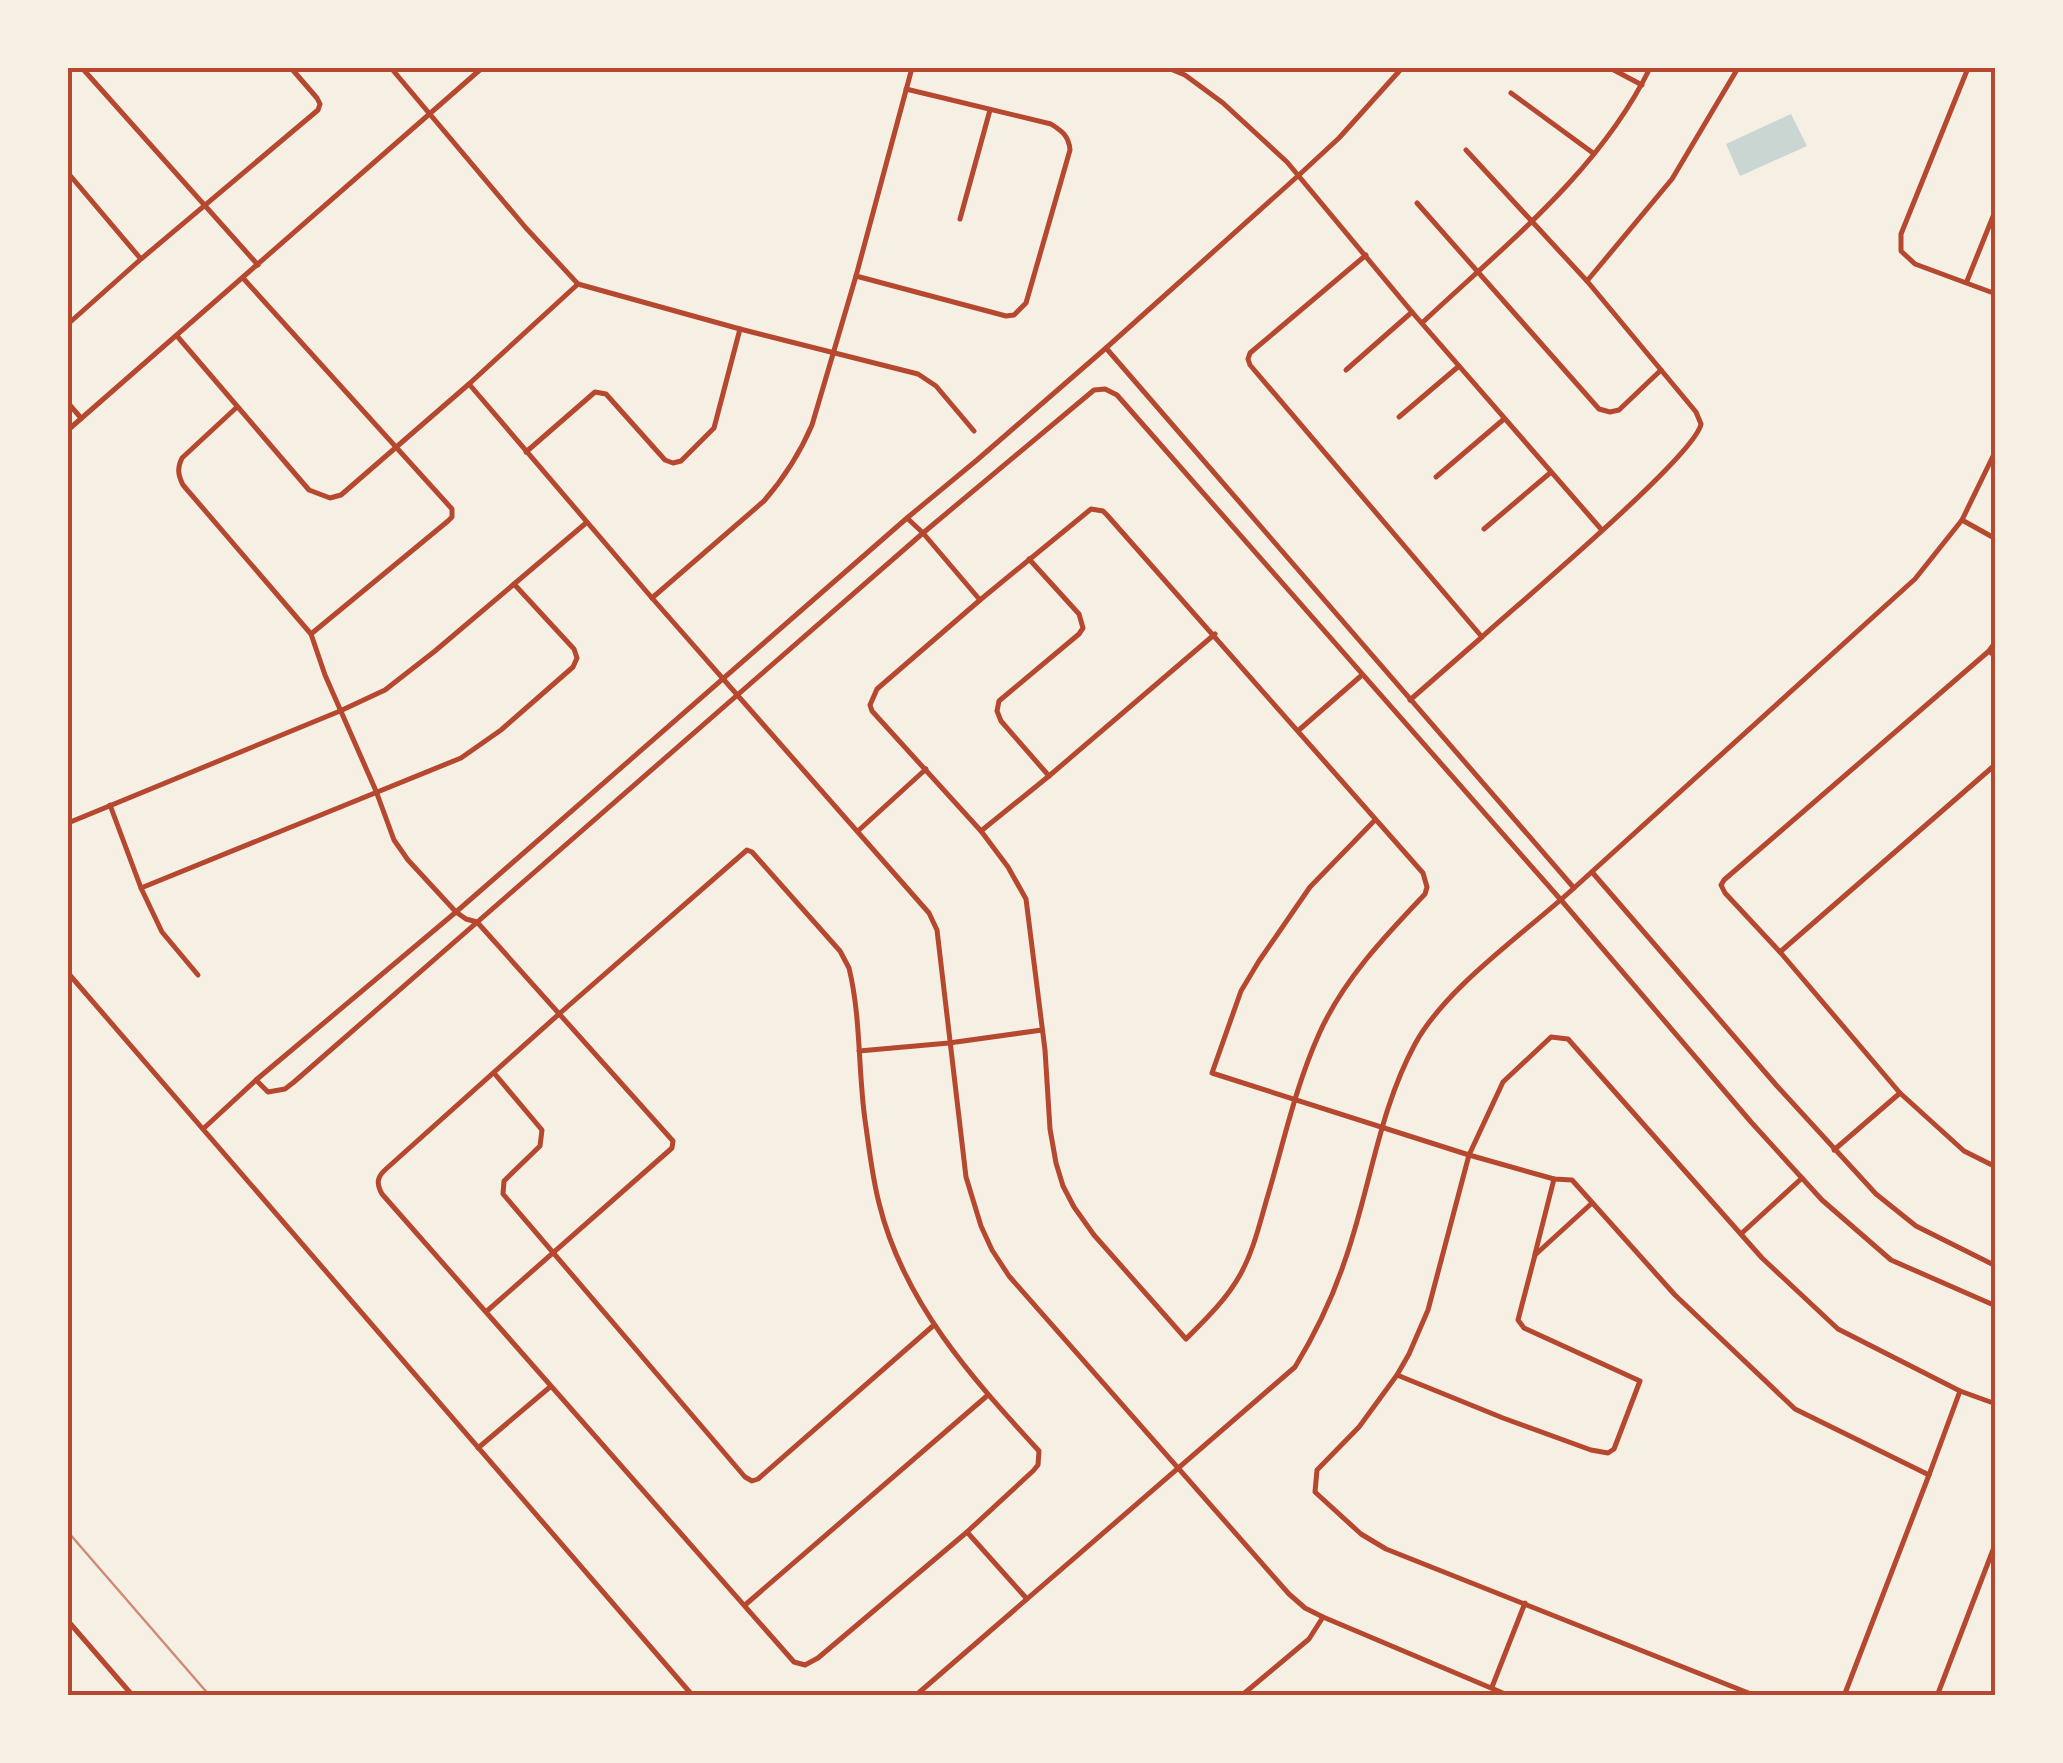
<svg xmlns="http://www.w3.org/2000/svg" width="2063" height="1763" font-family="'Public Sans',sans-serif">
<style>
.water{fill:#c9d6d2}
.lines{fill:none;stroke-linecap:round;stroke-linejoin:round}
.minor{stroke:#b5482f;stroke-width:5}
.tertiary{stroke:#b5482f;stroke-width:5}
.rail{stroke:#cf8b77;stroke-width:2.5}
.neatline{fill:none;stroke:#b5482f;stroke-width:4}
</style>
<rect width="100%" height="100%" fill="#f6efe4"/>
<!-- water -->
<polygon class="water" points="1791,114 1807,146 1740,176 1726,144"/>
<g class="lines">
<!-- minor -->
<g class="minor">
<polyline points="82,68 258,265"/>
<polyline points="391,68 526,228 578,284 740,329 918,374 936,386 974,431"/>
<polyline points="1168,68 1185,75 1223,103 1287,162 1412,312 1601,529"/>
<polyline points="1610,68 1642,85"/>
<polyline points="1968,68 1901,234 1901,251 1915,264 1996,294"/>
<polyline points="1511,93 1593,153"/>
<path d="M1466,150l121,131 109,131 5,12c-6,32 -184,181 -219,213"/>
<polyline points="68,173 140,258"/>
<polyline points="1417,203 1599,409 1610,412 1619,410 1661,370"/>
<polyline points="960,219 990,110"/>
<polyline points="1366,255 1250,353 1248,359 1250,365 1482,637 1410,700"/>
<path d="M856,276l150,40 8,-1 12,-12 44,-153c-1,-14 -8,-19 -19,-26l-145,-35"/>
<polyline points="243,278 452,509 452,517 448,521 311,634"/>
<polyline points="1587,281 1672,179 1738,68"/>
<polyline points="1967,281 1996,209"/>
<path d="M1422,323c83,-78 177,-151 228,-255"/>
<polyline points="68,324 141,259 318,110 320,104 317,98 291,68"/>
<polyline points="177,336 309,490 330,498 341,495 469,384 578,284"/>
<polyline points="1346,370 1412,312"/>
<polyline points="469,384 652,598 929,913 937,930 966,1177 981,1226 992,1250 1009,1276 1289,1594 1305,1608 1323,1617 1510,1696"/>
<polyline points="68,403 81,418"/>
<path d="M237,407l-55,51c-5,10 -4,17 1,27l128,149 14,41 51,116 18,49 14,20 48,52 10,7 11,3 196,219 -1,7 -185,163"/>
<polyline points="1399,417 1459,366"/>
<polyline points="68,430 482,68"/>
<polyline points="526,452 595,392 606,394 665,460 673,463 681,461 714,428 740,329"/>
<polyline points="1436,477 1504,419"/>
<path d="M1091,509l12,2 4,4 316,358 4,14 -2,7c-40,42 -82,86 -106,140 -23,51 -35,107 -51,161 -8,27 -14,55 -28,80 -14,25 -34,44 -54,64l-92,-104 -20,-28 -11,-21 -7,-23 -6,-34 -5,-79 -19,-151 -18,-32 -27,-36 -109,-120 -2,-6 7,-16 103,-89z"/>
<polyline points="907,518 923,533 980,600"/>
<polyline points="1962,520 1996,539"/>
<polyline points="1484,529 1550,473"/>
<path d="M652,598l112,-97c20,-23 36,-48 48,-76l44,-149 56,-208"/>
<polyline points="1989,651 1996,641"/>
<polyline points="1996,657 1989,651 1724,880 1721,885 1725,893 1780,952 1900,1093 1964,1151 1996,1167"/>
<polyline points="1299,730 1362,675"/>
<polyline points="1049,776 1215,634"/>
<polyline points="110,805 141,888 162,932 198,975"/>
<polyline points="1375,820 1310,887 1259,961 1241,991 1212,1073 1469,1155 1554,1179 1572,1180 1675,1295 1795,1409 1929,1475 1844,1696"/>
<polyline points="68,823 340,711 385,690 435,651 586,523"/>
<polyline points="858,831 926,769"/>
<polyline points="981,831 1049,776 1001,721 997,711 999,701 1079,634 1083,628 1079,614 1029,559"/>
<path d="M747,850l5,2 88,99 9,17c12,49 9,102 16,152 4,27 7,56 14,83 24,99 93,175 160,248l-1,14 -5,6 -66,61 -149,126 -13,7 -11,-3 -412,-468c-6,-11 -5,-17 4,-25l173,-155z"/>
<polyline points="1592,872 1777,1086 1876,1194 1916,1226 1996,1266"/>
<polyline points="141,888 461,758 501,730 573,667 577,658 574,649 514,584"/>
<polyline points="1780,952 1996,764"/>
<polyline points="859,1051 949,1043 1042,1030"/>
<polyline points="494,1073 542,1130 540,1146 504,1181 503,1194 745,1477 752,1481 758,1479 934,1325"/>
<polyline points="256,1080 268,1092 285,1089 294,1082 923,533 1094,390 1105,389 1117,395 1561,900 1751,1122 1822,1200 1891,1260 1996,1306"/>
<polyline points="1834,1150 1900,1093"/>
<polyline points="1742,1233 1802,1178"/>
<polyline points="1535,1254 1554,1179"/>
<polyline points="1397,1375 1503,1418 1591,1450 1608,1453 1614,1449 1640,1381 1524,1328 1518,1320 1535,1255 1592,1203"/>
<polyline points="478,1448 550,1387"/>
<polyline points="1929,1475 1960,1391"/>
<polyline points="967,1532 1027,1599"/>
<polyline points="745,1605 988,1395"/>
<polyline points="1492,1687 1525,1603"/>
<polyline points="68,1693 70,1696"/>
<polyline points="1241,1696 1309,1639 1323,1617"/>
<polyline points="1756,1696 1386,1549 1361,1534 1315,1492 1317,1470 1359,1427 1397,1375 1409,1354 1428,1310 1469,1155 1503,1082 1551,1037 1568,1039 1762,1258 1838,1329 1960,1391 1996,1404"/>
<polyline points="1937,1696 1996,1542"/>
</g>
<!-- tertiary -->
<g class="tertiary">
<polyline points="1574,888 1915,579 1962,520 1996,450"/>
<polyline points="68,973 693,1696"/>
<polyline points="203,1129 256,1080 456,912 907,518 977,460 1106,348 1299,175 1339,138 1402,68"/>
<polyline points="68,1621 133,1696"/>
<path d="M915,1696l380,-329c20,-33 37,-68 49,-104 26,-72 34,-151 71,-219 31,-57 110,-111 159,-156l-468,-540"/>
</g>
<!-- rail -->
<polyline class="rail" points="68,1532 210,1696"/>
</g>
<!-- border -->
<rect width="2063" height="1763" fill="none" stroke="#f6efe4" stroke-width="140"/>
<rect x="70" y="70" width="1923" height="1623" class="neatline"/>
</svg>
